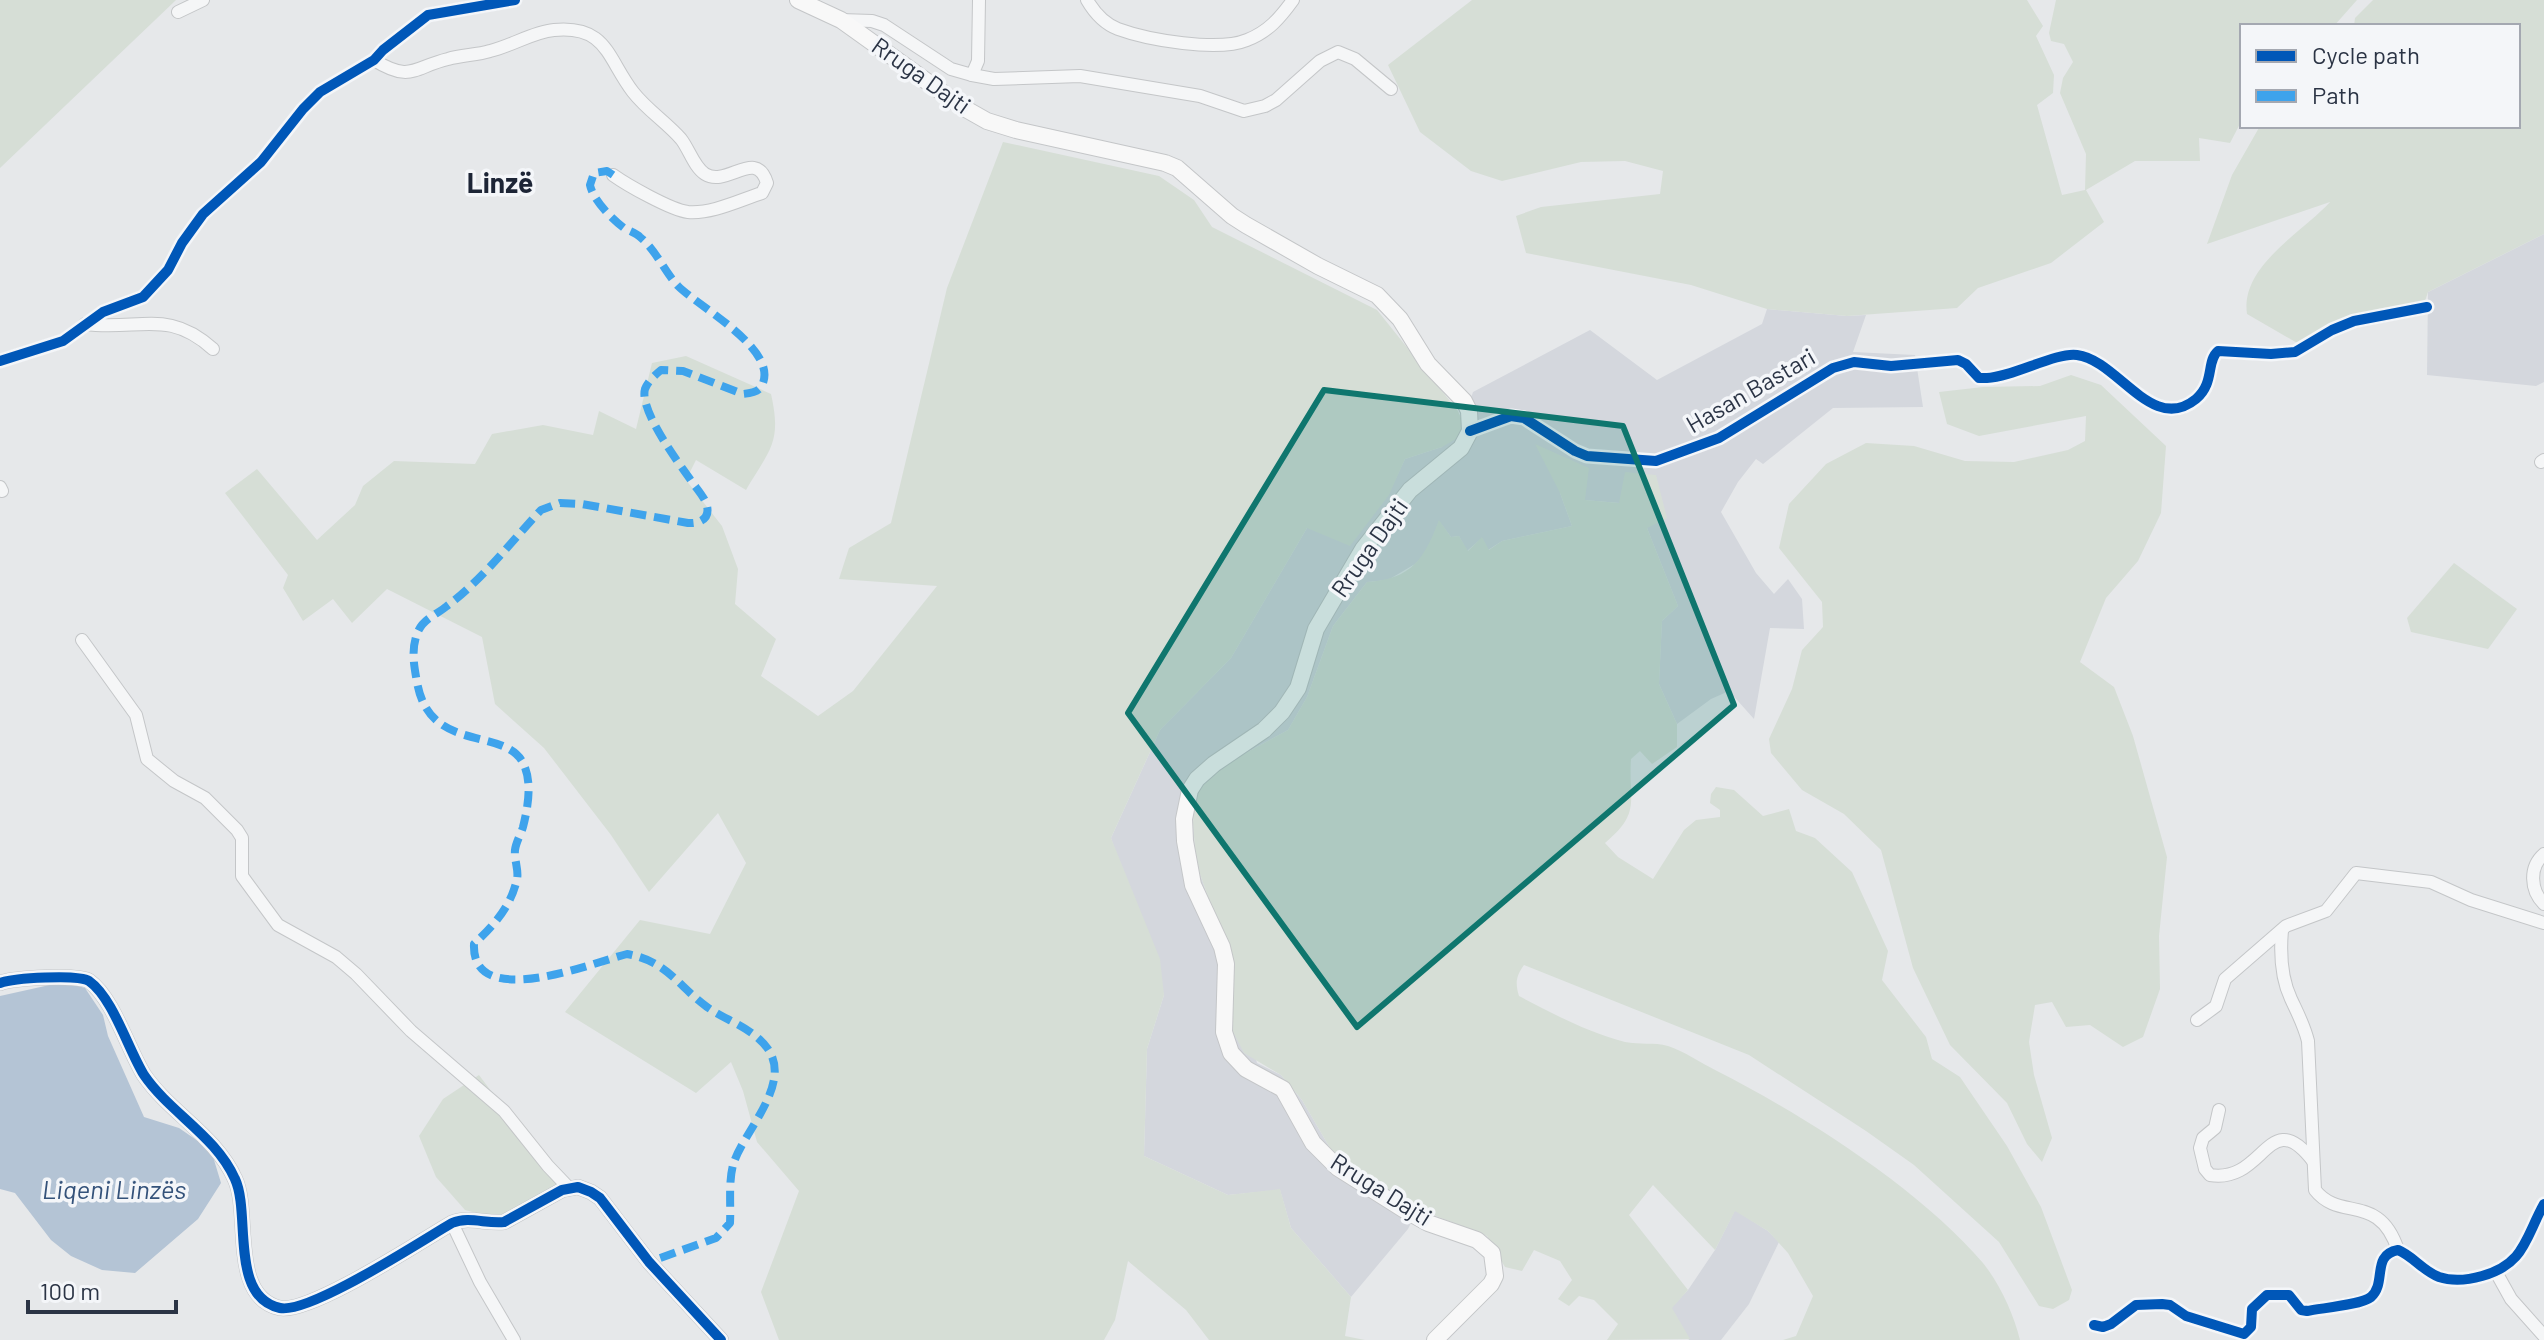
<svg xmlns="http://www.w3.org/2000/svg" width="2544" height="1340" font-family="Barlow,sans-serif">
<style>
.built{fill:#d4d7dd}
.green{fill:#d6ded6}
.water{fill:#b4c4d5}
.lines{fill:none;stroke-linecap:round;stroke-linejoin:round}
.minor-casing{stroke:#c4c6c8;stroke-width:14}
.tertiary-casing{stroke:#c4c6c8;stroke-width:16}
.secondary-casing{stroke:#c4c6c8;stroke-width:18}
.minor{stroke:#f5f6f7;stroke-width:12}
.tertiary{stroke:#f5f6f7;stroke-width:14}
.secondary{stroke:#f8f8f8;stroke-width:16}
.quiet{stroke:#3ea3ec;stroke-width:8;stroke-dasharray:16 8;stroke-linecap:butt}
.cycleway-casing{stroke:#f4f6f9;stroke-width:15}
.cycleway{stroke:#0057b8;stroke-width:10}
.marked{fill:#0f766e;fill-opacity:0.2;stroke:#0f766e;stroke-width:6;stroke-linejoin:round}
.labels{text-anchor:middle;stroke-width:7;stroke-linejoin:round;paint-order:stroke}
.street-label{font-size:24px;fill:#2b3445;stroke:#f4f6f9}
.water-label{font-size:26px;font-style:italic;fill:#34527a;stroke:#f4f6f9}
.quarter-label{font-size:28px;font-weight:bold;fill:#1d2536;stroke:#f4f6f9}
</style>
<rect width="100%" height="100%" fill="#e6e8ea"/>
<!-- built -->
<g class="built">
<polygon points="2544,234 2544,382 2536,386 2427,375 2428,292"/>
<polygon points="1767,309 1847,316 1866,315 1853,352 1915,355 1923,407 1833,408 1763,464 1756,459 1738,482 1721,512 1756,573 1774,594 1788,579 1802,599 1804,629 1770,628 1754,719 1729,691 1711,699 1677,724 1659,684 1662,621 1678,606 1647,528 1620,503 1584,500 1560,493 1572,526 1502,541 1488,550 1482,538 1467,551 1459,536 1451,537 1439,521 1427,552 1415,564 1388,580 1367,582 1333,626 1307,697 1288,730 1220,767 1195,800 1193,823 1196,862 1227,953 1257,1063 1281,1075 1302,1100 1330,1148 1418,1209 1408,1229 1351,1297 1291,1228 1280,1190 1228,1195 1144,1156 1147,1049 1164,995 1111,838 1160,730 1231,658 1307,528 1388,495 1405,459 1442,447 1463,423 1473,392 1590,330 1657,380 1762,324"/>
<polygon points="1735,1210 1768,1231 1779,1242 1749,1304 1721,1340 1689,1340 1671,1308 1688,1290 1715,1250"/>
</g>
<!-- green -->
<g class="green">
<polygon points="0,0 176,0 0,168"/>
<polygon points="1472,0 2027,0 2043,26 2036,36 2054,75 2053,93 2037,105 2062,195 2085,190 2086,154 2060,93 2063,78 2073,62 2064,44 2051,41 2049,33 2056,0 2357,0 2334,26 2242,26 2242,120 2230,143 2199,138 2200,161 2135,161 2086,190 2104,222 2051,263 1978,288 1957,308 1847,316 1767,309 1691,285 1526,253 1516,216 1541,207 1660,194 1663,171 1625,161 1581,162 1502,181 1471,171 1420,132 1388,65"/>
<path d="M2373,0h171v234l-116,58 -3,9 -47,8 -30,9 -49,26 -52,-30c-7,-48 56,-82 83,-112l-123,42 25,-69 28,-49h258v-100h-164l1,-8z"/>
<path d="M1003,142l156,34 35,24 18,27 165,83 81,101 5,12 -2,13 -19,11 -37,12 -16,36 -39,51 -43,-18 -76,130 -71,72 -49,108 49,121 4,36 -17,54 -3,107 84,39 52,-6 11,39 60,69 -6,39 20,4h-156l-23,-30 -58,-49 -13,59 -11,20h-325l-18,-48 38,-101 -42,-49 -14,-51 -12,-29 -35,31 -131,-81 75,-92 70,14 36,-71 -28,-50 -69,79 -38,-57 -67,-87 -49,-44 -13,-67 -95,-48 -35,34 -19,-24 -30,22 -20,-33 5,-13 -63,-82 32,-24 60,71 38,-35 8,-19 31,-25 81,3 17,-30 51,-9 50,10 6,-24 37,18 16,-66 34,-7 85,38c11,49 -1,55 -25,96l-50,-30 -10,20 36,46 16,43 -3,35 41,35 -15,37 57,40 35,-25 84,-105 -98,-7 10,-31 42,-25 56,-235z"/>
<polygon points="2071,375 2101,385 2166,446 2161,513 2138,561 2106,598 2080,662 2114,687 2133,736 2167,857 2159,936 2160,989 2143,1037 2123,1047 2090,1025 2066,1027 2052,1002 2035,1005 2029,1042 2034,1075 2052,1138 2042,1162 2027,1144 2007,1103 1950,1045 1913,968 1881,850 1844,814 1802,790 1771,753 1769,739 1792,689 1802,650 1823,627 1822,602 1779,548 1789,504 1826,464 1866,443 1914,446 1965,461 2014,462 2068,450 2085,441 2086,416 1979,436 1947,424 1939,392 1983,387 2040,386"/>
<path d="M1535,444l54,24 -4,32 34,3 6,-31 31,3 11,43 -20,10 31,78 -16,15 -3,63 18,40v23l-25,17 -12,-13 -9,8c-3,43 11,53 -26,84l13,14 35,22 31,-49 12,-10 24,-3v-7l-10,-7 1,-9 5,-7 18,3 29,26 26,-7 7,22 19,7 37,34 36,79 -6,29 44,57 6,22 28,18 47,69 34,61 31,83 -3,10 -16,9 -14,-3 -40,-64 -85,-77 -48,-34 -117,-76 -225,-90c-8,11 -9,18 -5,31 34,18 68,36 106,46 14,3 29,0 43,4 16,5 33,17 49,25 87,44 203,118 266,192 17,21 31,52 37,77h-237l13,-4 17,-40 -25,-43 -20,-22 -33,-20 -20,39 -62,-65 -24,30 59,75 -16,18 18,31 -83,1 11,-16 -24,-24 -15,-4 -10,10 -11,-7 14,-19 -12,-19 -26,-11 -12,21 -17,-4 -18,-31 -89,-35 -29,-19 -39,-34 -28,-48 -21,-25 -37,-22 -12,-23 -5,-77 -31,-91 -3,-39 2,-23 5,-15 20,-18 68,-37 19,-33 26,-71 34,-44c45,-3 57,-23 72,-62l12,17 8,-1 9,15 14,-14 7,13 13,-9 70,-15 -12,-33z"/>
<polygon points="2454,563 2517,609 2488,649 2411,632 2407,618"/>
<polygon points="479,1075 560,1183 505,1215 491,1217 465,1210 436,1177 419,1136 443,1099"/>
</g>
<!-- water -->
<polygon class="water" points="63,982 85,988 103,1015 108,1036 144,1117 179,1128 211,1150 221,1183 198,1219 135,1273 102,1270 71,1256 51,1240 15,1193 0,1189 0,996"/>
<g class="lines">
<!-- minor casing -->
<g class="minor-casing">
<g id="minor">
<path d="M1087,0c7,12 18,24 31,29 30,11 100,23 129,11 21,-8 33,-22 46,-40"/>
<polyline points="178,12 203,0"/>
<polyline points="841,20 872,21 884,25 951,69 972,75 978,61 979,0"/>
<path d="M374,60c37,23 40,7 74,-1 14,-4 29,-4 42,-8 22,-5 42,-19 64,-21 53,-5 53,28 79,62 14,18 33,30 48,47 8,10 13,28 24,35 22,14 51,-27 62,9l-5,10c-22,7 -50,21 -74,19 -17,-2 -61,-27 -75,-37"/>
<polyline points="972,75 994,79 1080,76 1200,96 1244,111 1265,106 1276,100 1320,61 1338,52 1355,59 1391,89"/>
<path d="M85,324c54,7 83,-16 128,25"/>
<polyline points="0,361 63,341 103,312 143,297 168,270 182,243 203,214 261,162 303,109 320,92 374,60 383,50 428,15 515,0"/>
<path d="M1470,431l41,-15 13,2 51,33 12,5 69,5 63,-23 114,-70 21,-6 37,4 67,-6 8,4 13,14h8c26,-1 69,-26 90,-23 41,5 75,80 119,44 19,-16 10,-38 22,-48l53,3 24,-2 37,-22 22,-9 73,-14"/>
<polyline points="2541,462 2544,460"/>
<polyline points="0,487 2,491"/>
<polyline points="82,640 136,715 147,759 174,781 205,798 237,830 242,838 242,876 278,925 336,957 356,974 411,1031 504,1111 548,1166 569,1188"/>
<path d="M2544,854c-15,13 -14,36 0,50"/>
<path d="M2282,930c-2,23 -1,48 9,69 7,15 13,26 17,42l7,149c25,32 64,2 83,60"/>
<polyline points="2197,1020 2216,1006 2225,979 2286,926 2326,911 2356,873 2431,882 2471,900 2544,923"/>
<path d="M2219,1110l-4,18 -12,10 -3,10 5,21 5,6c55,9 58,-72 103,-14"/>
<polyline points="452,1223 480,1282 514,1340"/>
<polyline points="2496,1272 2511,1299 2544,1336"/>
<path d="M2094,1325l9,2 8,-3 25,-19 26,-1 8,1 16,11 58,18 7,-7 1,-18 15,-14h22l12,15 6,1c14,-3 54,-6 64,-14 16,-14 0,-42 27,-47 15,6 25,21 41,27 15,5 29,3 43,-1 43,-12 43,-38 62,-72"/>
</g>
</g>
<!-- tertiary casing -->
<g class="tertiary-casing">
<path id="tertiary" d="M0,983c13,-5 78,-9 89,-2 24,17 39,68 55,94 26,38 72,61 91,104 16,34 -6,118 45,129 30,6 141,-67 172,-85 17,-7 34,1 52,-1l58,-32 16,-3 13,5 9,6 49,64 72,78"/>
</g>
<!-- secondary casing -->
<g class="secondary-casing">
<polyline id="secondary" points="798,0 841,20 964,108 987,121 1016,130 1165,163 1177,168 1232,216 1246,225 1318,266 1377,295 1400,319 1428,364 1464,401 1469,411 1470,431 1461,448 1410,490 1363,549 1316,629 1298,688 1282,712 1264,730 1214,764 1197,779 1190,790 1184,819 1185,841 1193,885 1222,947 1226,964 1224,1032 1231,1053 1246,1069 1283,1089 1313,1143 1338,1168 1403,1209 1428,1223 1477,1240 1492,1253 1495,1276 1491,1284 1435,1340"/>
</g>
<!-- minor -->
<use href="#minor" class="minor"/>
<!-- tertiary -->
<use href="#tertiary" class="tertiary"/>
<!-- secondary -->
<use href="#secondary" class="secondary"/>
<!-- quiet -->
<path class="quiet" d="M613,175l-6,-4 -13,2 -4,12c3,15 22,34 34,43 5,3 12,5 16,9 16,13 24,34 38,49 21,21 98,62 85,97 -3,9 -11,10 -20,11l-60,-23 -22,-1c-6,5 -13,11 -16,19 -6,21 33,73 45,90 5,8 15,18 17,27 3,13 -8,18 -19,17l-106,-19 -22,-1 -19,7c-30,32 -59,70 -94,96 -11,9 -25,13 -30,28 -6,16 -3,32 0,48 12,71 84,45 105,79 11,19 6,46 1,66 -2,7 -7,15 -8,23 -1,10 4,20 2,29 -6,28 -24,47 -43,65 -3,68 118,19 153,10 40,7 50,31 80,53 20,14 46,21 61,42 24,35 -23,81 -34,113 -6,17 -3,43 -4,61l-14,15 -67,24"/>
<!-- cycleway casing -->
<g class="cycleway-casing">
<g id="cycleway">
<polyline points="0,361 63,341 103,312 143,297 168,270 182,243 203,214 261,162 303,109 320,92 374,60 383,50 428,15 515,0"/>
<path d="M1470,431l41,-15 13,2 51,33 12,5 69,5 63,-23 114,-70 21,-6 37,4 67,-6 8,4 13,14h8c26,-1 69,-26 90,-23 41,5 75,80 119,44 19,-16 10,-38 22,-48l53,3 24,-2 37,-22 22,-9 73,-14"/>
<path d="M0,983c13,-5 78,-9 89,-2 24,17 39,68 55,94 26,38 72,61 91,104 16,34 -6,118 45,129 30,6 141,-67 172,-85 17,-7 34,1 52,-1l58,-32 16,-3 13,5 9,6 49,64 72,78"/>
<path d="M2094,1325l9,2 8,-3 25,-19 26,-1 8,1 16,11 58,18 7,-7 1,-18 15,-14h22l12,15 6,1c14,-3 54,-6 64,-14 16,-14 0,-42 27,-47 15,6 25,21 41,27 15,5 29,3 43,-1 43,-12 43,-38 62,-72"/>
</g>
</g>
<!-- cycleway -->
<use href="#cycleway" class="cycleway"/>
</g>
<!-- marked area -->
<path class="marked" d="M1324,390l299,36 111,279 -377,322 -229,-314z"/>
<g class="labels">
<!-- street labels -->
<g class="street-label">
<text transform="translate(921 76) rotate(35)" y="8">Rruga Dajti</text>
<text transform="translate(1751 391) rotate(-30)" y="8">Hasan Bastari</text>
<text transform="translate(1370 548) rotate(-55)" y="8">Rruga Dajti</text>
<text transform="translate(1381 1190) rotate(32)" y="8">Rruga Dajti</text>
</g>
<!-- water labels -->
<g class="water-label">
<text x="114" y="1199">Liqeni Linzës</text>
</g>
<!-- quarter labels -->
<g class="quarter-label">
<text x="500" y="193">Linzë</text>
</g>
</g>
<!-- legend -->
<rect x="2240" y="24" width="280" height="104" fill="#f4f6f9" stroke="#a4a8b1" stroke-width="2"/>
<rect x="2256" y="50" width="40" height="12" fill="#0057b8" stroke="#a4a8b1" stroke-width="2"/>
<text x="2312" y="64" font-size="24" fill="#2b3445">Cycle path</text>
<rect x="2256" y="90" width="40" height="12" fill="#3ea3ec" stroke="#a4a8b1" stroke-width="2"/>
<text x="2312" y="104" font-size="24" fill="#2b3445">Path</text>
<!-- scale -->
<path d="M28 1300v12h148v-12" fill="none" stroke="#2b3445" stroke-width="4"/>
<text x="40" y="1300" font-size="24" fill="#2b3445" stroke="#f4f6f9" stroke-width="6" paint-order="stroke">100 m</text>
</svg>
